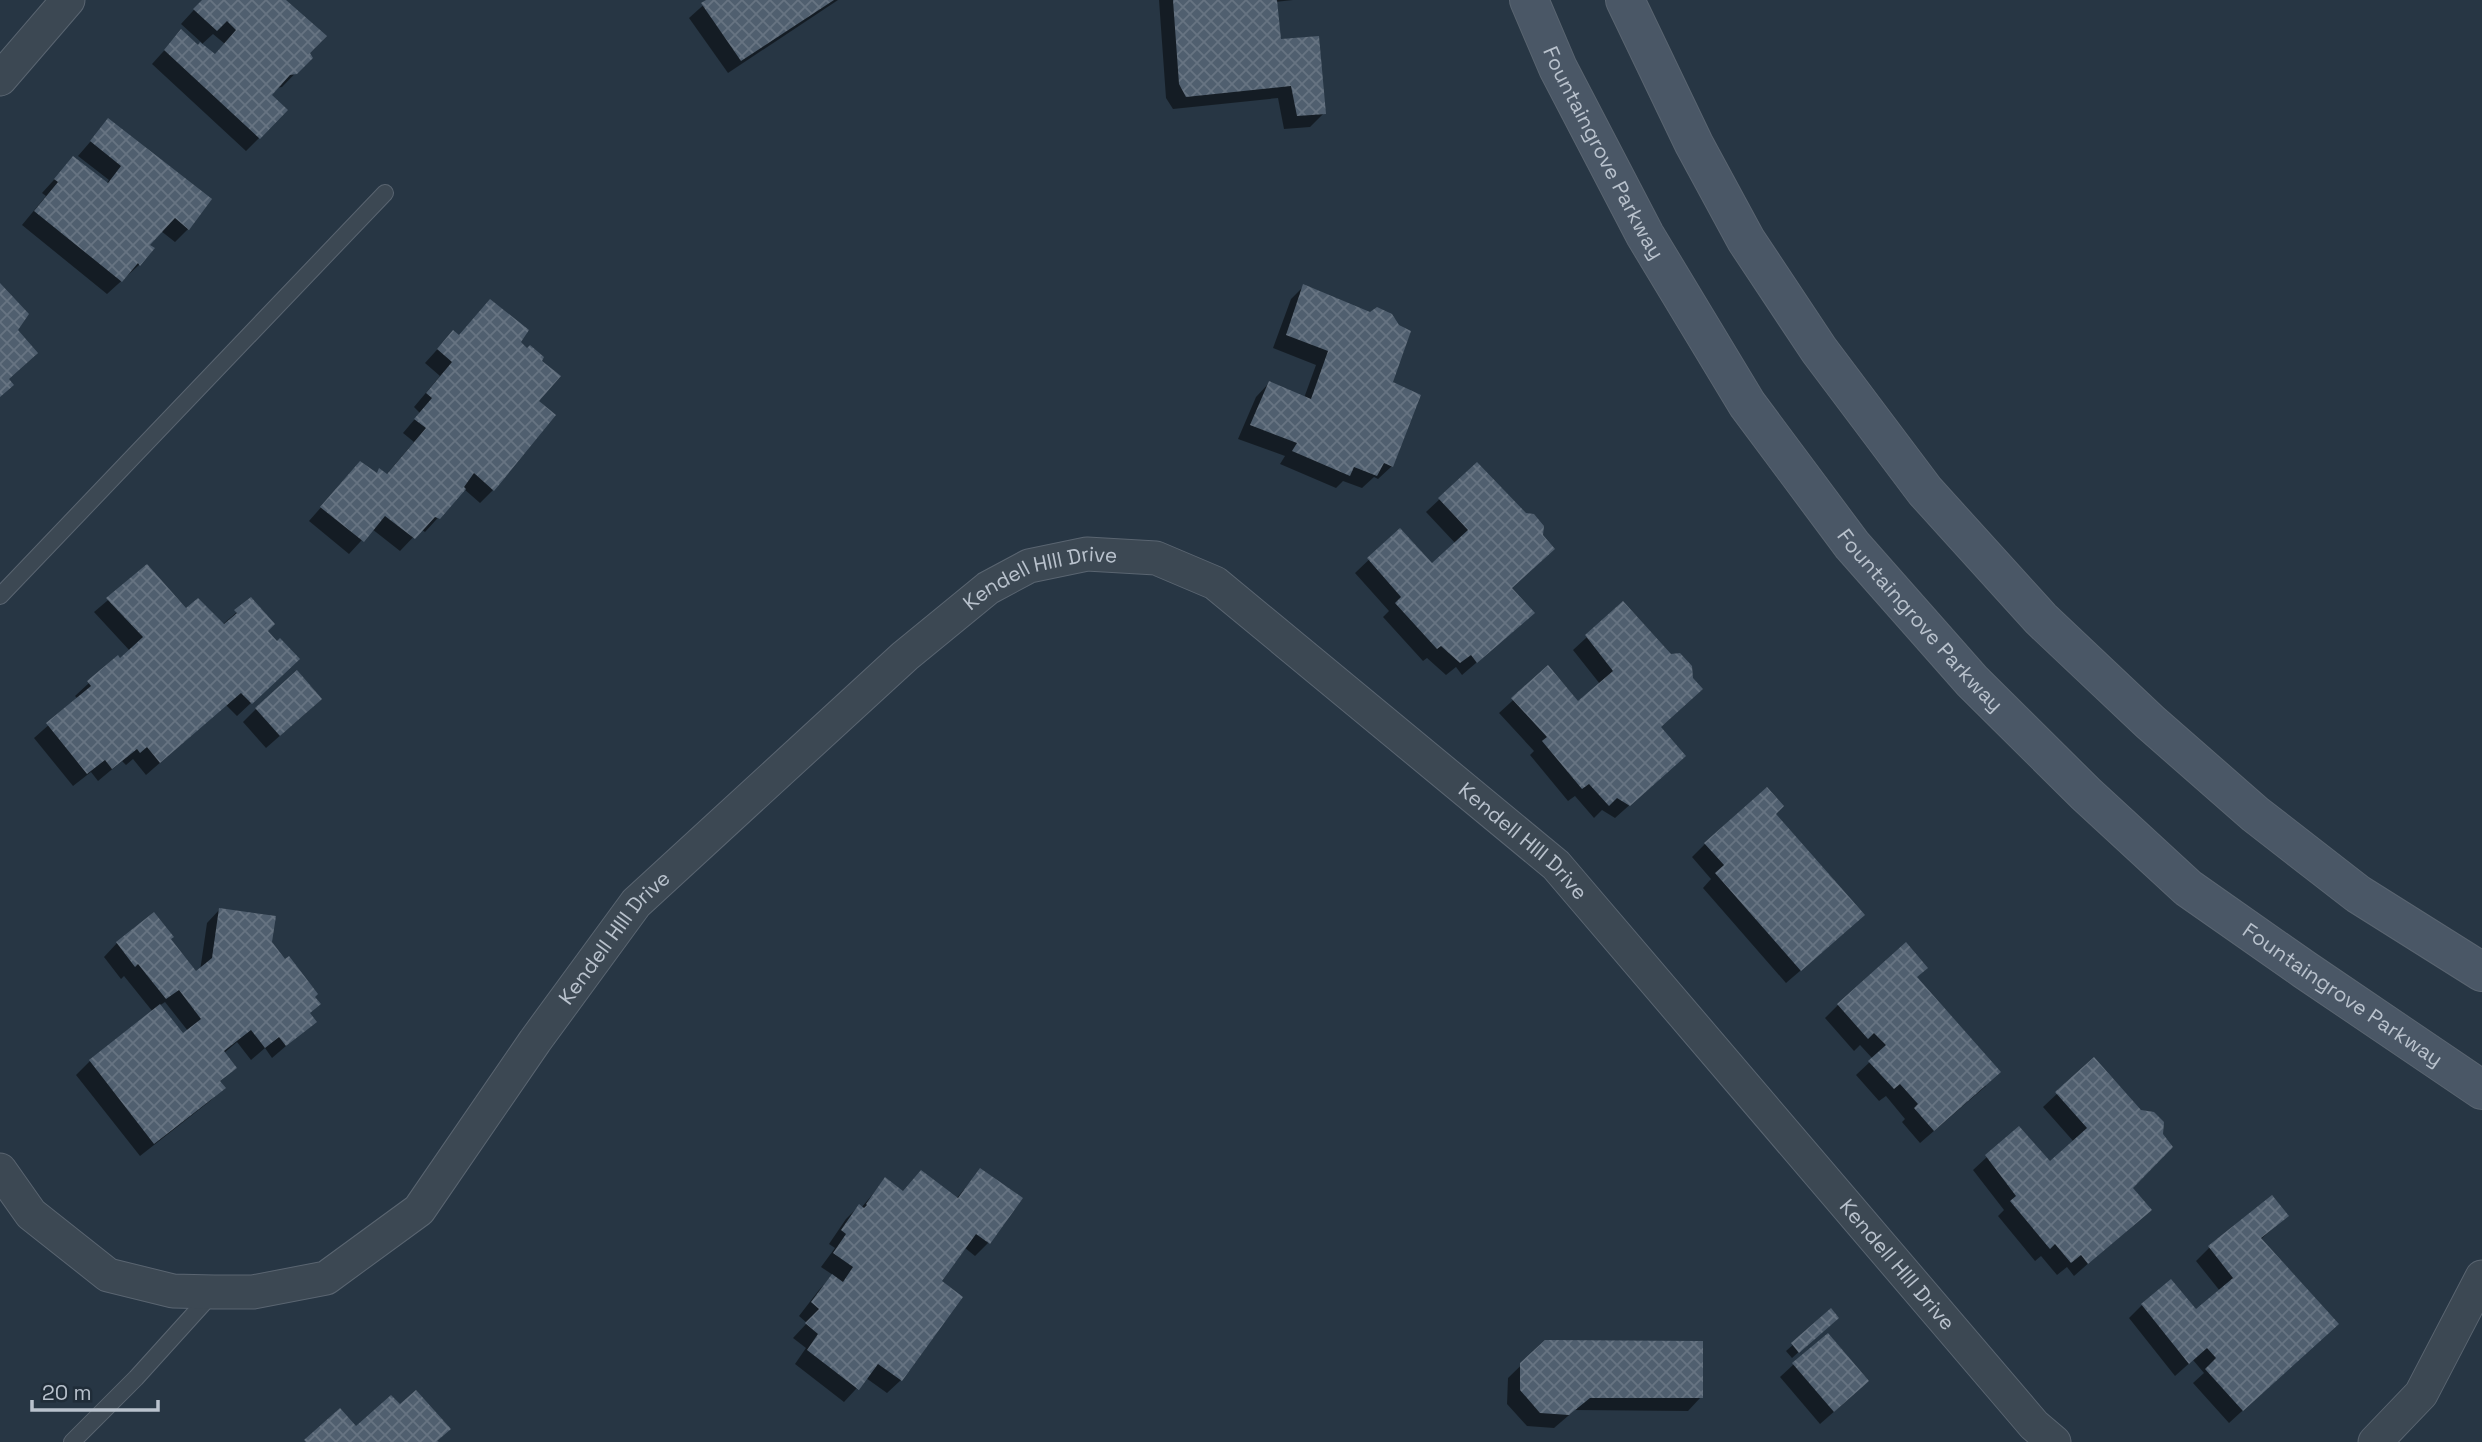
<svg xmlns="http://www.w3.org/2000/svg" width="2482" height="1442" font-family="'Space Grotesk',sans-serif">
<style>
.shadow{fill:#0007;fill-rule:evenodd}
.building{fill:url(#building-cross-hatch)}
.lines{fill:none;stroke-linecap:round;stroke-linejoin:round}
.lane-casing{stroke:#5a6571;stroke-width:18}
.street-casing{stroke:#5a6571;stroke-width:35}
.secondary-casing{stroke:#5a6571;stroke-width:40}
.lane{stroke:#3c4853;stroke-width:16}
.street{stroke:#3c4853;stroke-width:33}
.secondary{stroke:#4a5766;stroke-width:38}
.labels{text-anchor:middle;stroke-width:6;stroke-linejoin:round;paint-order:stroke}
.street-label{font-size:21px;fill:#b9c2cd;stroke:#202d39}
</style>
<defs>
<pattern id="building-cross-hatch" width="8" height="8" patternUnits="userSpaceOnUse" patternTransform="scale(1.75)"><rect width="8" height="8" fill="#505f6f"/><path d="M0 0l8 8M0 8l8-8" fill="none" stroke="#677482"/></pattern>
</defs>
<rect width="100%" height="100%" fill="#273644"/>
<!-- shadow -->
<g class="shadow">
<path d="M203,0h80l28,57 -29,30 -6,1 -7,7 -10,43 -13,13 -94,-87 29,-32 17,15 4,-4 -21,-19zM213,34l12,10 -11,12 -13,-11z"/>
<polygon points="709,0 838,0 728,73 689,18"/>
<polygon points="1159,0 1293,0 1275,2 1280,41 1324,113 1310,127 1284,129 1278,98 1173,109 1166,98"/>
<polygon points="109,120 210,199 188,229 175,242 161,231 148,245 152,248 139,265 107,294 22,225 46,196 42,193 73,159 106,184 109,180 78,156"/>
<polygon points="1304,286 1391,383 1392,466 1378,479 1374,477 1362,488 1343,481 1336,488 1280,464 1285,456 1238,439 1256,397 1269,383 1304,398 1316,365 1273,348 1291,299"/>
<polygon points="453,332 458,336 518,342 537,401 493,490 480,503 464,489 425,532 421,529 400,551 372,529 349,554 309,521 360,463 376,474 386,475 414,442 403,433 420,413 414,407 440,376 425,363"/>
<polygon points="1476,465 1541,536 1510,589 1519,626 1462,675 1456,667 1446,675 1427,658 1423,661 1383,617 1389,611 1355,573 1400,530 1431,566 1456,544 1426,512"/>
<polygon points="147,567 186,610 222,625 251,600 284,672 237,716 226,705 146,775 133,759 126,765 122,761 98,781 91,772 73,786 34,738 78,699 75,696 89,683 130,651 94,612"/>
<polygon points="1623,604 1670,769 1615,818 1602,810 1594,818 1575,796 1568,801 1530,755 1534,751 1499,713 1548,668 1577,704 1600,684 1573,650"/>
<polygon points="256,709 307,712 266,748 243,722"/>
<polygon points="1774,814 1850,928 1786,983 1703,888 1711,879 1692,857 1705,844"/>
<path d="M220,909l50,33 44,80 -42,36 -7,-10 -14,12 -14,-18 -13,11 11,14 -16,15 4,6 -13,13 -70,55 -64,-81 14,-14 63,-49 -29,-36 -3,3 -17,-22 13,-14 52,-4 27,35 4,-3 7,-48zM165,1002l23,29 -6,4 -23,-29z"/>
<polygon points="1915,978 1986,1086 1920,1143 1902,1122 1905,1119 1886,1096 1879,1101 1856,1075 1873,1059 1860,1045 1854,1051 1825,1018 1838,1005"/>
<polygon points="2094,1059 2130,1188 2149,1210 2074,1276 2067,1267 2057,1275 2041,1256 2035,1261 1998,1216 2004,1210 1973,1170 1987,1157 2050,1164 2074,1142 2043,1107"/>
<polygon points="980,1171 988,1243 975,1256 965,1248 939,1282 901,1380 887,1393 866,1378 844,1402 795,1364 806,1348 793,1338 807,1323 799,1316 819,1290 833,1275 821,1267 835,1248 829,1244 846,1219 859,1206 861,1208 885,1180 902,1193 921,1172 956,1199"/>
<polygon points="2286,1216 2260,1240 2323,1337 2229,1423 2193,1383 2204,1373 2193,1360 2175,1376 2129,1318 2142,1305 2195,1311 2220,1291 2196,1261 2209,1248"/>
<polygon points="1831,1311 1830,1324 1792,1358 1786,1351"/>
<polygon points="1545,1342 1701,1397 1688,1411 1575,1410 1554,1428 1527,1426 1507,1404 1508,1378"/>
<polygon points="1794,1364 1853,1395 1820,1424 1780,1377"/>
</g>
<!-- building -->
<g class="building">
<polygon points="202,0 286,0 327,36 310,53 313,58 297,74 290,75 272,95 288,110 260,139 164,50 181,29 198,45 200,42 215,54 236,30 227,21 217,31 193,9"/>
<polygon points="706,0 834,0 741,61 701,3"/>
<polygon points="1173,0 1277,0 1281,39 1319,36 1326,114 1297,116 1291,86 1186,97 1179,84"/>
<polygon points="108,118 212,199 189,230 175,218 150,245 155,248 140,266 138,263 122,282 34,211 58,182 54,179 73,156 108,183 121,166 90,141"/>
<polygon points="0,283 29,314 18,330 38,353 9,379 14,385 0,397"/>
<polygon points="1303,284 1370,312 1377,307 1392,314 1399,325 1411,331 1393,382 1421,395 1393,467 1384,463 1377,476 1354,467 1350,476 1292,451 1297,443 1250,425 1269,381 1311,399 1328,351 1286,335"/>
<polygon points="490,299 529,330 521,342 527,348 530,345 544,357 542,361 561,376 539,401 556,415 494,491 474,473 464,487 466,489 440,519 435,517 415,539 385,516 364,542 320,507 360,461 377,473 379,468 387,474 426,428 414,419 432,398 426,393 452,362 437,349 453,330 459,335"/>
<polygon points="1477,462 1526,513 1534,514 1544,526 1543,535 1555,549 1512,588 1535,613 1477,663 1471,655 1460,663 1441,646 1437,649 1395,603 1401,597 1367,558 1400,528 1432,563 1468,530 1438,498"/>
<polygon points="147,564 186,608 198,598 224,624 237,613 234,610 251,597 275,624 268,631 277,641 280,638 300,659 252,704 241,693 160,763 147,747 140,753 137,749 112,769 105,760 87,774 46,723 91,686 87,681 118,655 120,658 143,637 106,598"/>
<polygon points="1623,601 1671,654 1680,653 1692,666 1693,678 1703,689 1661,727 1686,756 1630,806 1617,798 1609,806 1589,784 1582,789 1542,741 1547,737 1511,698 1548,665 1578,701 1613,671 1585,635"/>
<polygon points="297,670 322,699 280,736 255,708"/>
<polygon points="1767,787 1784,806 1776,814 1865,915 1801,971 1715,873 1724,865 1704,843"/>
<polygon points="219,908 276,916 272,942 285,959 289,956 318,994 315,997 321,1004 310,1013 317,1022 286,1046 279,1037 265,1048 251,1030 224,1051 237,1068 220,1081 226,1088 154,1144 89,1060 160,1004 183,1033 201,1019 179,990 166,999 138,964 135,967 116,942 154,912 174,937 171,939 174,943 196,971 212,958"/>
<polygon points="1906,942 1928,968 1917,977 2001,1072 1934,1131 1914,1108 1918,1104 1900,1084 1894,1089 1868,1061 1886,1045 1874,1033 1868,1039 1837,1004"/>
<polygon points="2094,1057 2141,1110 2154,1112 2164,1122 2163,1134 2173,1147 2133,1188 2152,1210 2088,1264 2081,1255 2071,1263 2055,1244 2050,1249 2010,1201 2016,1196 1985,1155 2019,1126 2050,1161 2087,1128 2055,1092"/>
<polygon points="980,1168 1023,1198 990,1244 976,1234 942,1281 963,1297 902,1381 878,1364 859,1390 807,1350 818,1334 805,1323 819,1309 811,1302 832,1274 843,1282 853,1267 833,1253 846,1234 841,1230 859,1204 864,1208 867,1205 866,1204 885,1177 903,1191 921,1170 958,1198"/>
<polygon points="2272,1195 2289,1216 2261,1238 2339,1324 2243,1411 2205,1369 2216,1358 2207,1348 2189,1364 2141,1304 2171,1279 2196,1309 2233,1278 2208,1246"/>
<polygon points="1831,1308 1839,1318 1799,1353 1791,1343"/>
<polygon points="1828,1333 1869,1381 1834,1412 1792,1363"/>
<polygon points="1545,1340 1703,1341 1703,1398 1590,1398 1569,1415 1540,1413 1520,1390 1520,1363"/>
<polygon points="416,1390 451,1429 437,1441 439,1442 306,1442 304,1440 340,1408 356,1426 391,1395 400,1404"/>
</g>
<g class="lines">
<!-- lane casing -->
<g class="lane-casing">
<g id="lane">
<polyline points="0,596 385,193"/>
<polyline points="72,1442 136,1378 212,1294"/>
</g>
</g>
<!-- street casing -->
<g class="street-casing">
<g id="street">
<polyline points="0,79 68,0"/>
<path id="s1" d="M0,1170l31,44 77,61 65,16 41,1h39l73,-14 93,-68 116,-169 101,-138 269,-247 83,-68 41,-22 58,-12 69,4 59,25 341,282 478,560 20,17"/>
<polyline points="2375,1442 2421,1394 2482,1277"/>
</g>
</g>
<!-- secondary casing -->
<g class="secondary-casing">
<g id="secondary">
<path id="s2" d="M1529,0l29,68 87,167 102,169 105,141 120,136 114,113 102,94 117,82 177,120"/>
<polyline points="1625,0 1694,144 1746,240 1819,350 1925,491 2041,619 2150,722 2255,814 2358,894 2482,972"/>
</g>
</g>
<!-- lane -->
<use href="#lane" class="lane"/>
<!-- street -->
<use href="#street" class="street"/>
<!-- secondary -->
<use href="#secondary" class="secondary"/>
</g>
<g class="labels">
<!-- street labels -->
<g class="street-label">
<text dy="7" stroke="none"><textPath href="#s2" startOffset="170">Fountaingrove Parkway</textPath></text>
<text dy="7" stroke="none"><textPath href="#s1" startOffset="1391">Kendell HIll Drive</textPath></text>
<text dy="7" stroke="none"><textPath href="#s2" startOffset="737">Fountaingrove Parkway</textPath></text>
<text dy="7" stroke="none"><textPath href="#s1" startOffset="1978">Kendell HIll Drive</textPath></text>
<text dy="7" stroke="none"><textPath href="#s1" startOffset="824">Kendell HIll Drive</textPath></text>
<text dy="7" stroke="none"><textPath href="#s2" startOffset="1304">Fountaingrove Parkway</textPath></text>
<text dy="7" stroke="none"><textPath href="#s1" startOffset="2544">Kendell HIll Drive</textPath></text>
</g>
</g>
<!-- scale -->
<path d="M32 1400v10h126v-10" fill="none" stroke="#b9c2cd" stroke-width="3.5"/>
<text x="42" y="1400" font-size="21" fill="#b9c2cd" stroke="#202d39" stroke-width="5" paint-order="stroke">20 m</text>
</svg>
